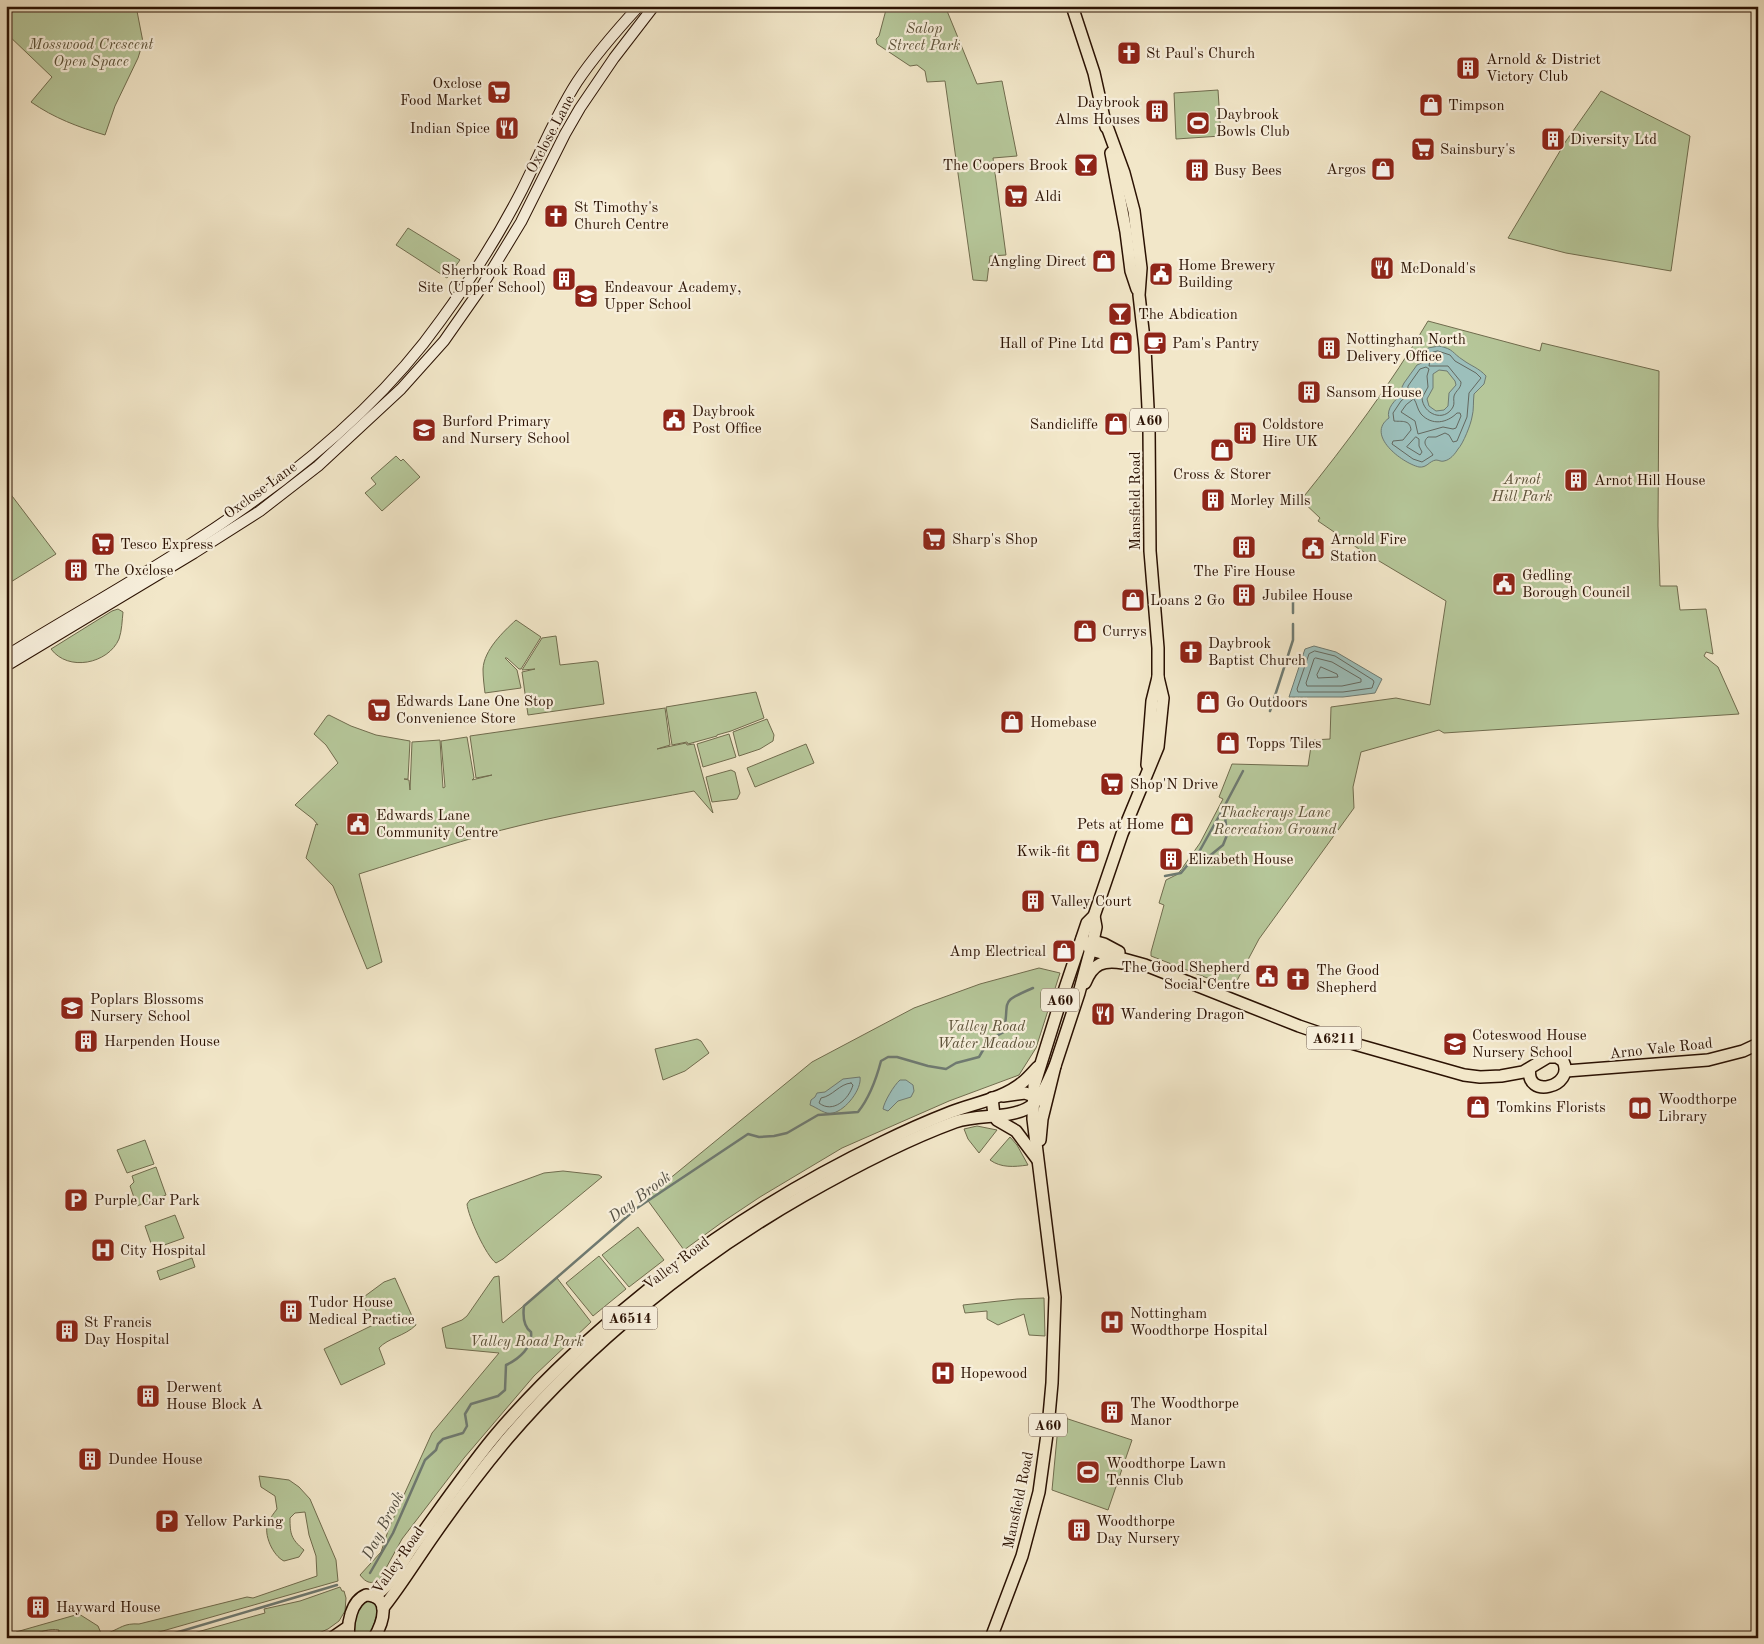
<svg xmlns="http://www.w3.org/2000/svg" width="1764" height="1644" font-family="'Old Standard TT',serif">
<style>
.green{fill:#b6c79a;stroke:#706c4e}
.water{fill:#9cbfbb;stroke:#6f7a71;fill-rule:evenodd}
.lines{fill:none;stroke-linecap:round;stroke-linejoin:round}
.shore{stroke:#64685f;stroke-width:1}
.stream{stroke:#6f7a71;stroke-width:2.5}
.secondary-casing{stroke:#2b1203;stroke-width:12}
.primary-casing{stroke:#2b1203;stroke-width:14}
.trunk-casing{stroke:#2b1203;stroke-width:14}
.secondary{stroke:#f7efdc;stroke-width:10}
.primary{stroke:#f2e7c9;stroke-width:11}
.trunk{stroke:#f2e7c9;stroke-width:11}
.labels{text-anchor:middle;stroke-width:4.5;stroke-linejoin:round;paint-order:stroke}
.shield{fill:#f7efdc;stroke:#685444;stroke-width:1}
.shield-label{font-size:14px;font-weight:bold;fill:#2b1203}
.park-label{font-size:15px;font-style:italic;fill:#5c5138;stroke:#f7efdc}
.poi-label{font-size:15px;fill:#2b1203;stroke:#f7efdc;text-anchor:start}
.street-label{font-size:15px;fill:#2b1203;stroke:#f7efdc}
.water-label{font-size:16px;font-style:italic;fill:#534f43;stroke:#f7efdc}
</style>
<rect width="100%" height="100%" fill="#f2e7c9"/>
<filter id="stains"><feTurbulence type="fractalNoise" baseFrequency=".004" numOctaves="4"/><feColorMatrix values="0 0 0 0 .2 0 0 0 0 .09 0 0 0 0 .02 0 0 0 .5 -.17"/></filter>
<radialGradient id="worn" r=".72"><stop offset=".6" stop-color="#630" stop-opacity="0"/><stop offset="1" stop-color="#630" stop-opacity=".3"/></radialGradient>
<!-- green -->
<g class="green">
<path d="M6,6h130l7,36 -5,16 -23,48 -10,29c-27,-8 -51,-17 -74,-33l21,-25 -46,-44z"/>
<polygon points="887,6 945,6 977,84 1002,81 1017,156 993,158 1006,255 990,256 987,281 973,280 945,81 927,82 925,71 917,65 910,66 877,44 876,39 879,36"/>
<polygon points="1218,90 1221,136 1176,139 1174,93"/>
<polygon points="1601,91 1690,136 1671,271 1566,253 1508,238 1566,141"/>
<polygon points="408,228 460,260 447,278 396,245"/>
<path d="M1428,321l112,30 2,-8 117,28 -1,155 2,60h17l3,24 26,-1 7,45 -7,-2 -2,4 14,11 21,47 -295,19 -5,-3 -78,22 -8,35 1,21 -95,131 -26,49 -82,-32v-4l13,-47 -5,-2 7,-23 12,-6 22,-31 23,-44 -4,-2 13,-33 76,2 4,-26 18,-1 1,-32 65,-9 34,7 16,-104 -87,-52 -41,-28 2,-3 -19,-18c46,-57 90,-116 127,-179z"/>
<polygon points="396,456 401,461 403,459 420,477 382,511 365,493 376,484 371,478"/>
<polygon points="6,488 56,554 6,585"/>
<path d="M118,609l5,3c-1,9 -1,18 -4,27 -11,25 -51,33 -68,10l61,-38z"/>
<path d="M516,620l25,17 -20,32h-2l-12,-11h-2l12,12 4,18 -36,5c-1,-8 -2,-16 -2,-24 1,-19 20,-37 33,-49z"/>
<polygon points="556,636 560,665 596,661 598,662 604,704 528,715 522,672 535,669 522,670 542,638"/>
<polygon points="756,692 764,718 731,731 717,735 717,736 688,744 687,742 672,745 666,707"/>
<path d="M665,708l5,37 -13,4 29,-6 1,2 7,-1 19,69 -19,-22c-57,11 -115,20 -172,34 -55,13 -109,32 -163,49l23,88 -15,7 -34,-83 -27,-28 10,-34 2,1 -5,-6 -18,-14 43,-42 -12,-18 -12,-11 13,-18 2,-1 22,11 25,9 34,6 -2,38h-4l5,1 1,10 2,-48 28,-2 3,48 2,-1 -4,-46 26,-4 7,41 -2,2 20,-5 -16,3 -6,-42z"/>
<polygon points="767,719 774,735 773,741 760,749 739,756 733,732"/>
<polygon points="729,734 736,757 703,767 697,744"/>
<polygon points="806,744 814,763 755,787 747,768"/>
<polygon points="731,770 735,772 740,793 737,799 712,802 706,777"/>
<polygon points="1039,968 1060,973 1036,1048 1019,1075 949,1101 842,1148 760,1197 721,1223 684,1250 646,1198 812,1062 914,1008 980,984"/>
<polygon points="697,1039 701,1041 709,1053 685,1071 663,1080 655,1049"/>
<polygon points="977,1126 997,1130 979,1153 968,1139 964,1129"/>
<path d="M1010,1137l7,8 11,20c-14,2 -27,3 -38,-5z"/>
<polygon points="145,1140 154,1164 127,1173 117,1150"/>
<polygon points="156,1167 166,1195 137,1206 130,1186 134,1182 132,1176"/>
<path d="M563,1171l36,4 3,2 -99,82 -7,4c-10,-7 -28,-47 -29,-59l3,-4 74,-27z"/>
<polygon points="175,1215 184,1238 153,1249 145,1226"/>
<polygon points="638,1227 664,1260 629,1287 602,1255"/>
<polygon points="599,1256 626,1289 593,1316 566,1283"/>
<polygon points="192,1258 195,1267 160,1280 157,1271"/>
<path d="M499,1276l3,45 1,2 54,-45 34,44 -57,54 -70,82 -62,81 -22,40c-8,6 -14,4 -20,-4l21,-23 8,-24 43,-95 67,-80 -53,-5 -4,-20 20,-8 5,-4 27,-39z"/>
<path d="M395,1278l21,47c-11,11 -28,13 -37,23l6,16 -44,21 -17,-36 49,-24 -12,-26 23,-17z"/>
<polygon points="1044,1298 1045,1336 1029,1335 1024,1314 998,1325 987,1319 987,1311 965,1313 963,1305 1017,1299"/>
<polygon points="1059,1416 1132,1440 1108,1510 1052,1490"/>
<path d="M259,1476l30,4 10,7 11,12 26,61 2,21 -200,57h-30v-5c13,-5 16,-10 31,-9l108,-27 6,1 64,-22 -1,-20 -7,-21 -4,-23 -10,1 -5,5c0,16 1,21 14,32l-5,7 -15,4c-11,-5 -21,-27 -16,-38 2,-5 6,-10 9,-14l-2,-13 -14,-9z"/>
<polygon points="340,1587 342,1591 344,1591 346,1598 345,1611 339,1621 328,1629 307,1638 176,1638 265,1613 264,1609 300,1601"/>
<path d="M367,1601c7,1 11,4 11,11l-8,23 -3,3h-12c-6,-12 1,-30 12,-37z"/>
<path d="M79,1614l19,12 5,12h-45l1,-8c-9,-2 -19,2 -27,5v3h-21l5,-6z"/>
</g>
<!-- water -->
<g class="water">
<path d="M1439,346c15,3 13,7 24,14 8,6 16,8 23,16l-2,8 -10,10c-1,8 0,16 -2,23 -1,7 -9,27 -14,32 -3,5 -8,11 -14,12 -3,1 -5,-1 -8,-1 -7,1 -9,8 -17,7 -17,-4 -54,-32 -30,-49 -3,-9 6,-19 14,-24l-1,-7 2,-4 13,-18 7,-3v-7l4,-7zM1439,370l8,1 8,10 1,4 -7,8 -1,13 -4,4 -8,1 -7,-5 -2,-7 6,-11v-14z"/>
<polygon points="1314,646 1336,652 1382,679 1375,693 1343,697 1289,697 1305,649"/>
<path d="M860,1077c2,12 -14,33 -27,36 -8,2 -15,-5 -23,-8l1,-5 4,-3 2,-4 8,-1 18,-13z"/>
<path d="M900,1080h6l7,5 1,6 -3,6 -13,4 -10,10 -5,-2c1,-7 11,-24 17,-29z"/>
</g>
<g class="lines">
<!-- shore -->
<g class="shore">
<path d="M1438,351l12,4 5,6 21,12 5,5 -12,15 -2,24 -10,24 -4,1 -4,-7 -4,-2 -9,4h-8c-8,7 2,12 5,18l-11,7 -9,-3 -21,-15 1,-3 10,-1 8,-10c-1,-11 -10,-8 -17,-9l-1,-8 8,-12 6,-5 1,-10 12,-17 6,-2 3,2 -2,7 1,11 -6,11c1,16 22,25 31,9 2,-4 0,-7 1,-11 2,-6 7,-7 7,-14l-13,-16h-19l2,-13z"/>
<path d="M1414,399c3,4 3,10 7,15 11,12 26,9 36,-1h3l1,3 -5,12 -3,1 -10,-2 -25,7 -3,-13 -14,-9 5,-7z"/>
<polygon points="1416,437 1419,439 1419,446 1422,452 1420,455 1407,447"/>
<polygon points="1315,651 1335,656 1373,680 1374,682 1372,688 1343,692 1298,692 1297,689 1309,654"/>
<polygon points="1316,658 1332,662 1361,679 1361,682 1342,686 1307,686 1306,683 1314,659"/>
<polygon points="1321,667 1337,674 1338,677 1318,678 1317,675"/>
<path d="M851,1083l2,2c-4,14 -20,29 -34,18l2,-5c12,-2 18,-14 30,-15z"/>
</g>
<!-- stream -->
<g class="stream">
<polyline points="1293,599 1293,613"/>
<polyline points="1270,711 1293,640 1293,624"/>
<polyline points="1190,861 1199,852 1223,809"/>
<polyline points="1165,876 1181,873 1190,862 1207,858 1223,845 1227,835 1224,807 1243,771"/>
<path d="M370,1573l23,-40 32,-73 11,-10 2,-6 5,-5 20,-6 4,-7 -2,-12 6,-10 27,-8 7,-6 1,-25c13,-6 27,-18 25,-33 -8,-6 -8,-18 -7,-26l113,-98 111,-74 11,3 15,-1 13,-3 31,-18 40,-3c12,-15 18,-32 23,-51l7,-4h9l31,9 18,3 10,-6 23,-6 10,-17 15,-8c6,-33 -6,-29 29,-44"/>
<polyline points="158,1638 337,1585"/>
</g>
<!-- secondary casing -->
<g class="secondary-casing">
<g id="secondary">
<path d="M6,656c61,-38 123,-72 183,-111 94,-60 187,-133 252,-225 30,-41 58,-85 81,-130 18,-36 33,-74 55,-108 18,-27 40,-52 62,-76"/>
<polyline points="6,666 194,553 260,511 318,466 401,389 444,341 479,291 521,222 565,134 580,108 614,58 654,6"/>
</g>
</g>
<!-- primary casing -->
<g class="primary-casing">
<g id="primary">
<path d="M1082,939l9,11 54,15 154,61 38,13 127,36 16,2 21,-1 22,-4 25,-15h9l6,4c13,26 -39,39 -33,7"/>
<polyline points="1093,941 1104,944 1119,952"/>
<path d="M1085,983c8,-20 18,-23 38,-20"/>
<polyline points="1566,1071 1708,1060 1743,1051 1758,1044"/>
</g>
</g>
<!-- trunk casing -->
<g class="trunk-casing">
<g id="trunk">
<polyline points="1072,6 1094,73 1106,127"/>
<polyline points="1105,121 1124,173 1134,211 1141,268 1139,295 1145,348 1149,428 1150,551 1158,648 1158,677 1152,701 1147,765"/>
<polyline points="1111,153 1126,232 1131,271 1137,289"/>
<polyline points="1003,1096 1025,1093 1039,1098"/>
<polyline points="992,1098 994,1115 997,1120 1016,1131 1037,1159"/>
<polyline points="1040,1140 1042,1119 1055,1066 1079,993 1093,941 1096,927 1094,916"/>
<path d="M374,1596c18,-10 28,-35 40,-51 26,-36 52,-74 80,-108 43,-51 92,-97 144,-139 74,-62 158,-114 245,-156 22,-11 45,-21 68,-30 23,-9 52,-13 72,-30 5,-4 10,-10 15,-15"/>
<path d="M383,1608c19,-24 34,-49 51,-73 23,-33 48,-66 73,-96 83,-97 186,-180 296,-243 49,-28 100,-55 152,-74 22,-8 50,-3 71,-13 15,-7 22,-28 29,-43"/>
<polyline points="332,1638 348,1627"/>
<path d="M349,1638c-2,-14 2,-37 17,-43 26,1 17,28 8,43"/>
<polyline points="991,1638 1022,1556 1039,1492 1048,1427 1052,1383 1055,1297 1033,1119 1034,1086 1058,1009 1087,923 1094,916 1122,834 1158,747 1163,698 1158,677"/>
</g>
</g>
<!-- secondary -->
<use href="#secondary" class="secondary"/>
<!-- primary -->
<use href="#primary" class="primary"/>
<!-- trunk -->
<use href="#trunk" class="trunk"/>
</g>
<!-- icons -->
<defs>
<g id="church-square" transform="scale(1.25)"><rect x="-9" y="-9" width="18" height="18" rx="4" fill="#8f2418" stroke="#f7efdc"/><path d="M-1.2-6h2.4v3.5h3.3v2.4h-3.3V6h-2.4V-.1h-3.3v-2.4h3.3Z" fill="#fff"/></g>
<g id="building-square" transform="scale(1.25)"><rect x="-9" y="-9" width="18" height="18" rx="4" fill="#8f2418" stroke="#f7efdc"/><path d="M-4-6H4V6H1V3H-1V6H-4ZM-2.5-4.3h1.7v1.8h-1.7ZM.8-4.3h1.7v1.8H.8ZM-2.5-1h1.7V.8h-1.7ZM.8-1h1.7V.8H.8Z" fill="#fff"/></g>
<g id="supermarket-square" transform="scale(1.25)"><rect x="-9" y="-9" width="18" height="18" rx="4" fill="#8f2418" stroke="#f7efdc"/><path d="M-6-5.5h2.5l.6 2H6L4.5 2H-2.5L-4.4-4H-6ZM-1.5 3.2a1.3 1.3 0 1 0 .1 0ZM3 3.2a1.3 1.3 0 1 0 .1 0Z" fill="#fff"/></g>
<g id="shop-square" transform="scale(1.25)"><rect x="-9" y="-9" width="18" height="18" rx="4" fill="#8f2418" stroke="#f7efdc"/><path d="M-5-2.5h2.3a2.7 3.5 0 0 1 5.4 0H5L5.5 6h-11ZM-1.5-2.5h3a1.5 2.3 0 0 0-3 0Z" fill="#fff"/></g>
<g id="stadium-square" transform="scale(1.25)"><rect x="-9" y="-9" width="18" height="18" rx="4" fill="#8f2418" stroke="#f7efdc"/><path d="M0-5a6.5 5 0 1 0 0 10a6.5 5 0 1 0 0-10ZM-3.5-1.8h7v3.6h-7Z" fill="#fff"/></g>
<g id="restaurant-square" transform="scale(1.25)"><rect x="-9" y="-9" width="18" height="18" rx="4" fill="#8f2418" stroke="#f7efdc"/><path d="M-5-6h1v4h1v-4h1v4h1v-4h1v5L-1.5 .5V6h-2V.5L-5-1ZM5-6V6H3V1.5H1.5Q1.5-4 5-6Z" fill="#fff"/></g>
<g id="bar-square" transform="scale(1.25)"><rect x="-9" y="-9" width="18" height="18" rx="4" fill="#8f2418" stroke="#f7efdc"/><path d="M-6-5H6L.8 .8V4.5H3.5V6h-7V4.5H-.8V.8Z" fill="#fff"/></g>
<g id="civic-square" transform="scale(1.25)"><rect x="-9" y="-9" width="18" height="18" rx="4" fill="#8f2418" stroke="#f7efdc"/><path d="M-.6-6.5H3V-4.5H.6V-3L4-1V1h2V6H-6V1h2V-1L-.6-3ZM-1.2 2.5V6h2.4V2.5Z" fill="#fff"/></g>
<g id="school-square" transform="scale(1.25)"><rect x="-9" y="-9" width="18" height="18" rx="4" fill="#8f2418" stroke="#f7efdc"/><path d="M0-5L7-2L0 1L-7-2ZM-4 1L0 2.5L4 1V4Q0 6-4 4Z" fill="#fff"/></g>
<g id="cafe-square" transform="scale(1.25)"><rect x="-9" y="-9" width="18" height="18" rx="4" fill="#8f2418" stroke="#f7efdc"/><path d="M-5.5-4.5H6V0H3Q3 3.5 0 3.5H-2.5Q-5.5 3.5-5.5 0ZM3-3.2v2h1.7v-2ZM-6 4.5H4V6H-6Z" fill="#fff"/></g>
<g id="library-square" transform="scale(1.25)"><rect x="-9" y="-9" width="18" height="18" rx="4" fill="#8f2418" stroke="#f7efdc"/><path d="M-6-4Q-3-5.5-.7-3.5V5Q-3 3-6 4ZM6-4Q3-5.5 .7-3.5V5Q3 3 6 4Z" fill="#fff"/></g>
<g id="parking-square" transform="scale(1.25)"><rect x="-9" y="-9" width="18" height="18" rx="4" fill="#8f2418" stroke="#f7efdc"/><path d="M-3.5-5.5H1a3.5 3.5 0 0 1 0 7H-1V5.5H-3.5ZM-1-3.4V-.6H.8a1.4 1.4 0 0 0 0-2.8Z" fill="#fff"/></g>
<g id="hospital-square" transform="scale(1.25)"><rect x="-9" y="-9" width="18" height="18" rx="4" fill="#8f2418" stroke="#f7efdc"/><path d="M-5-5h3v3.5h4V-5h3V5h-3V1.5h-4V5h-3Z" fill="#fff"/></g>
</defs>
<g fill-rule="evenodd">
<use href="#church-square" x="1129" y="53"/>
<use href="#building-square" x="1468" y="68"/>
<use href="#supermarket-square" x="499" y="92"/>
<use href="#shop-square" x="1431" y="105"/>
<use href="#building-square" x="1157" y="111"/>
<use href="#stadium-square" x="1198" y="123"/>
<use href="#restaurant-square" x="507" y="128"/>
<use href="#building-square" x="1553" y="139"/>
<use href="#supermarket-square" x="1423" y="149"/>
<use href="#bar-square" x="1086" y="165"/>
<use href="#shop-square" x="1383" y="169"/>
<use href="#building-square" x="1197" y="170"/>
<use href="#supermarket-square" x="1016" y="196"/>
<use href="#church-square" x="556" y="216"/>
<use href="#shop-square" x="1104" y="261"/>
<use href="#restaurant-square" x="1382" y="268"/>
<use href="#civic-square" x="1161" y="274"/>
<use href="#building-square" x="564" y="279"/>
<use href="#school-square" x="586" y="296"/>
<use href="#bar-square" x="1120" y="314"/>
<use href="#shop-square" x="1121" y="343"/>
<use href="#cafe-square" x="1155" y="343"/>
<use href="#building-square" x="1329" y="348"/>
<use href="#building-square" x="1309" y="392"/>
<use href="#civic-square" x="674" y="420"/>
<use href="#shop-square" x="1116" y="424"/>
<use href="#school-square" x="424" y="430"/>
<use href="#building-square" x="1245" y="433"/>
<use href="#shop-square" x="1222" y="450"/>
<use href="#building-square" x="1576" y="480"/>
<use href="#building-square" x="1213" y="500"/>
<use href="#supermarket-square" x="934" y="539"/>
<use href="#supermarket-square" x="103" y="544"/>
<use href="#building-square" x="1244" y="547"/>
<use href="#civic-square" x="1313" y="548"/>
<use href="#building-square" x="76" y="570"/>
<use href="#civic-square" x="1504" y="584"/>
<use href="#building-square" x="1244" y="595"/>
<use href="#shop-square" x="1133" y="600"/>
<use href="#shop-square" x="1085" y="631"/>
<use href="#church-square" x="1191" y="652"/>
<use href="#shop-square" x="1208" y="702"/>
<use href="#supermarket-square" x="379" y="710"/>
<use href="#shop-square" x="1012" y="722"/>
<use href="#shop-square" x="1228" y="743"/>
<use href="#supermarket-square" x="1112" y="784"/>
<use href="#civic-square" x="358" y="824"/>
<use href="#shop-square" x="1182" y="824"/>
<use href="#shop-square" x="1088" y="851"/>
<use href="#building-square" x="1171" y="859"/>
<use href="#building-square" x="1033" y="901"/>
<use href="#shop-square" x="1064" y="951"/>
<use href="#civic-square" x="1267" y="976"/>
<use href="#church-square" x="1298" y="979"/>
<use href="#school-square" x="72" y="1008"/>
<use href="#restaurant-square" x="1103" y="1014"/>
<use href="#building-square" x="86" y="1041"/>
<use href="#school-square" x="1455" y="1044"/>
<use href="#shop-square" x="1478" y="1107"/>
<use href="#library-square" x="1640" y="1108"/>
<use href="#parking-square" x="76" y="1200"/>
<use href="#hospital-square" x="103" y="1250"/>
<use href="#building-square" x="291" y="1311"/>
<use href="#hospital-square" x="1112" y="1322"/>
<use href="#building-square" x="67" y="1331"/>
<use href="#hospital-square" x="943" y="1373"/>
<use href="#building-square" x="148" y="1396"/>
<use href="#building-square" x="1112" y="1412"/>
<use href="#building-square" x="90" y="1459"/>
<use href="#stadium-square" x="1088" y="1472"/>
<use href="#parking-square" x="167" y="1521"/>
<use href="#building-square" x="1079" y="1530"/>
<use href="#building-square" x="38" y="1607"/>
</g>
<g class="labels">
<!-- shield labels -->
<g class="shield">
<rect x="1130" y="408.5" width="38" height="23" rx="4"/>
<rect x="1041" y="988.5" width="38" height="23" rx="4"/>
<rect x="1306.5" y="1026.5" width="55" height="23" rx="4"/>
<rect x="602.5" y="1306.5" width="55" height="23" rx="4"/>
<rect x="1029" y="1413.5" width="38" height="23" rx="4"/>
</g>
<g class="shield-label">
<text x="1149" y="425">A60</text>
<text x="1060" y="1005">A60</text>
<text x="1334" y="1043">A6211</text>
<text x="630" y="1323">A6514</text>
<text x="1048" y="1430">A60</text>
</g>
<!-- park labels -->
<g class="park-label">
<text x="924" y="33">Salop<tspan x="924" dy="17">Street Park</tspan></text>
<text x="91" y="49">Mosswood Crescent<tspan x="91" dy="17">Open Space</tspan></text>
<text x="1522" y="484">Arnot<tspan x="1522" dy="17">Hill Park</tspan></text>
<text x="1275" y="817">Thackerays Lane<tspan x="1275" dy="17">Recreation Ground</tspan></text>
<text x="986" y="1031">Valley Road<tspan x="986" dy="17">Water Meadow</tspan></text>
<text x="527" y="1346">Valley Road Park</text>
</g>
<!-- poi labels -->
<g class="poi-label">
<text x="1146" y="58">St Paul's Church</text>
<text x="1486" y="64">Arnold &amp; District<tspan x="1486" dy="17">Victory Club</tspan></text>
<text x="482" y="88" text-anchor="end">Oxclose<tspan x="482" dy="17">Food Market</tspan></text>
<text x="1140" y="107" text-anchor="end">Daybrook<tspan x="1140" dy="17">Alms Houses</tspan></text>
<text x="1448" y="110">Timpson</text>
<text x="1216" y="119">Daybrook<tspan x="1216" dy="17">Bowls Club</tspan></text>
<text x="490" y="133" text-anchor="end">Indian Spice</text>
<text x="1570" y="144">Diversity Ltd</text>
<text x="1440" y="154">Sainsbury's</text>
<text x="1068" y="170" text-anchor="end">The Coopers Brook</text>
<text x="1366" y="174" text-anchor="end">Argos</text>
<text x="1214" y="175">Busy Bees</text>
<text x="1034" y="201">Aldi</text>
<text x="574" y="212">St Timothy's<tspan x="574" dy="17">Church Centre</tspan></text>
<text x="1086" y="266" text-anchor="end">Angling Direct</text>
<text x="1178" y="270">Home Brewery<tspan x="1178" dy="17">Building</tspan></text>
<text x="1400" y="273">McDonald's</text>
<text x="546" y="275" text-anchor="end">Sherbrook Road<tspan x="546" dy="17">Site (Upper School)</tspan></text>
<text x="604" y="292">Endeavour Academy,<tspan x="604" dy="17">Upper School</tspan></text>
<text x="1138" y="319">The Abdication</text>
<text x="1346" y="344">Nottingham North<tspan x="1346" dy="17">Delivery Office</tspan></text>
<text x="1104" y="348" text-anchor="end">Hall of Pine Ltd</text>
<text x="1172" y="348">Pam's Pantry</text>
<text x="1326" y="397">Sansom House</text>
<text x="692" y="416">Daybrook<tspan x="692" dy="17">Post Office</tspan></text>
<text x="442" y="426">Burford Primary<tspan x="442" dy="17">and Nursery School</tspan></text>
<text x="1098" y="429" text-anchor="end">Sandicliffe</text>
<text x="1262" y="429">Coldstore<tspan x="1262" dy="17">Hire UK</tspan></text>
<text x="1222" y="479" text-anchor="middle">Cross &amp; Storer</text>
<text x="1594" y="485">Arnot Hill House</text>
<text x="1230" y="505">Morley Mills</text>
<text x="952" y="544">Sharp's Shop</text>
<text x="1330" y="544">Arnold Fire<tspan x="1330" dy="17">Station</tspan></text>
<text x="120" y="549">Tesco Express</text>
<text x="94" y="575">The Oxclose</text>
<text x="1244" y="576" text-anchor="middle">The Fire House</text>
<text x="1522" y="580">Gedling<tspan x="1522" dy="17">Borough Council</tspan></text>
<text x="1262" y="600">Jubilee House</text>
<text x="1150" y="605">Loans 2 Go</text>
<text x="1102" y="636">Currys</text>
<text x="1208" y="648">Daybrook<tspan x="1208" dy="17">Baptist Church</tspan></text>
<text x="396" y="706">Edwards Lane One Stop<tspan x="396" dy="17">Convenience Store</tspan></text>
<text x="1226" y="707">Go Outdoors</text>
<text x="1030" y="727">Homebase</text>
<text x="1246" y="748">Topps Tiles</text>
<text x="1130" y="789">Shop'N Drive</text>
<text x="376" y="820">Edwards Lane<tspan x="376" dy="17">Community Centre</tspan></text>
<text x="1164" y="829" text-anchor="end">Pets at Home</text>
<text x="1070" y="856" text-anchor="end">Kwik-fit</text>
<text x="1188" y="864">Elizabeth House</text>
<text x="1050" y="906">Valley Court</text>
<text x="1046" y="956" text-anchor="end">Amp Electrical</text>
<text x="1250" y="972" text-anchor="end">The Good Shepherd<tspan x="1250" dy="17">Social Centre</tspan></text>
<text x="1316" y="975">The Good<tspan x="1316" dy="17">Shepherd</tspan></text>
<text x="90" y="1004">Poplars Blossoms<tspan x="90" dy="17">Nursery School</tspan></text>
<text x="1120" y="1019">Wandering Dragon</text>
<text x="1472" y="1040">Coteswood House<tspan x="1472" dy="17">Nursery School</tspan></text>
<text x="104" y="1046">Harpenden House</text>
<text x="1658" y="1104">Woodthorpe<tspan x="1658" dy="17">Library</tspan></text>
<text x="1496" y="1112">Tomkins Florists</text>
<text x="94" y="1205">Purple Car Park</text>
<text x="120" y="1255">City Hospital</text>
<text x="308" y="1307">Tudor House<tspan x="308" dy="17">Medical Practice</tspan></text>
<text x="1130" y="1318">Nottingham<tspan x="1130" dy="17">Woodthorpe Hospital</tspan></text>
<text x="84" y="1327">St Francis<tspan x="84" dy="17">Day Hospital</tspan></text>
<text x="960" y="1378">Hopewood</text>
<text x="166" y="1392">Derwent<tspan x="166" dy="17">House Block A</tspan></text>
<text x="1130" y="1408">The Woodthorpe<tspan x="1130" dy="17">Manor</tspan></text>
<text x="108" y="1464">Dundee House</text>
<text x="1106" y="1468">Woodthorpe Lawn<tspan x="1106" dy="17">Tennis Club</tspan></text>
<text x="184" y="1526">Yellow Parking</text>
<text x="1096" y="1526">Woodthorpe<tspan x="1096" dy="17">Day Nursery</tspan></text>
<text x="56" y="1612">Hayward House</text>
</g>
<!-- street labels -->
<g class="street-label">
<text transform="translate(550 134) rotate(-62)" y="5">Oxclose Lane</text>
<text transform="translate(260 490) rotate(-36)" y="5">Oxclose Lane</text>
<text transform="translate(1135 501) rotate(-90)" y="5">Mansfield Road</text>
<text transform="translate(1661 1048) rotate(-6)" y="5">Arno Vale Road</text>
<text transform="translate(676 1263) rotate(-37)" y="5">Valley Road</text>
<text transform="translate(1018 1500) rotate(-78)" y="5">Mansfield Road</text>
<text transform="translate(398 1560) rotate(-55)" y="5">Valley Road</text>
</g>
<!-- water labels -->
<g class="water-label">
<text transform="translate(639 1196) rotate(-37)" y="6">Day Brook</text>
<text transform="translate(382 1525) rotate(-63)" y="6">Day Brook</text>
</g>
</g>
<!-- margin -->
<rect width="1764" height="1644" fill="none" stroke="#f2e7c9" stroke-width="25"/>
<rect x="8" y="8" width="1749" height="1629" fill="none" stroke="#2b1203" stroke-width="2.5"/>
<rect x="12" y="12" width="1739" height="1619" fill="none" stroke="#2b1203"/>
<rect width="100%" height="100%" filter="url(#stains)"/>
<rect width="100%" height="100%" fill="url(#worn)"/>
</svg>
